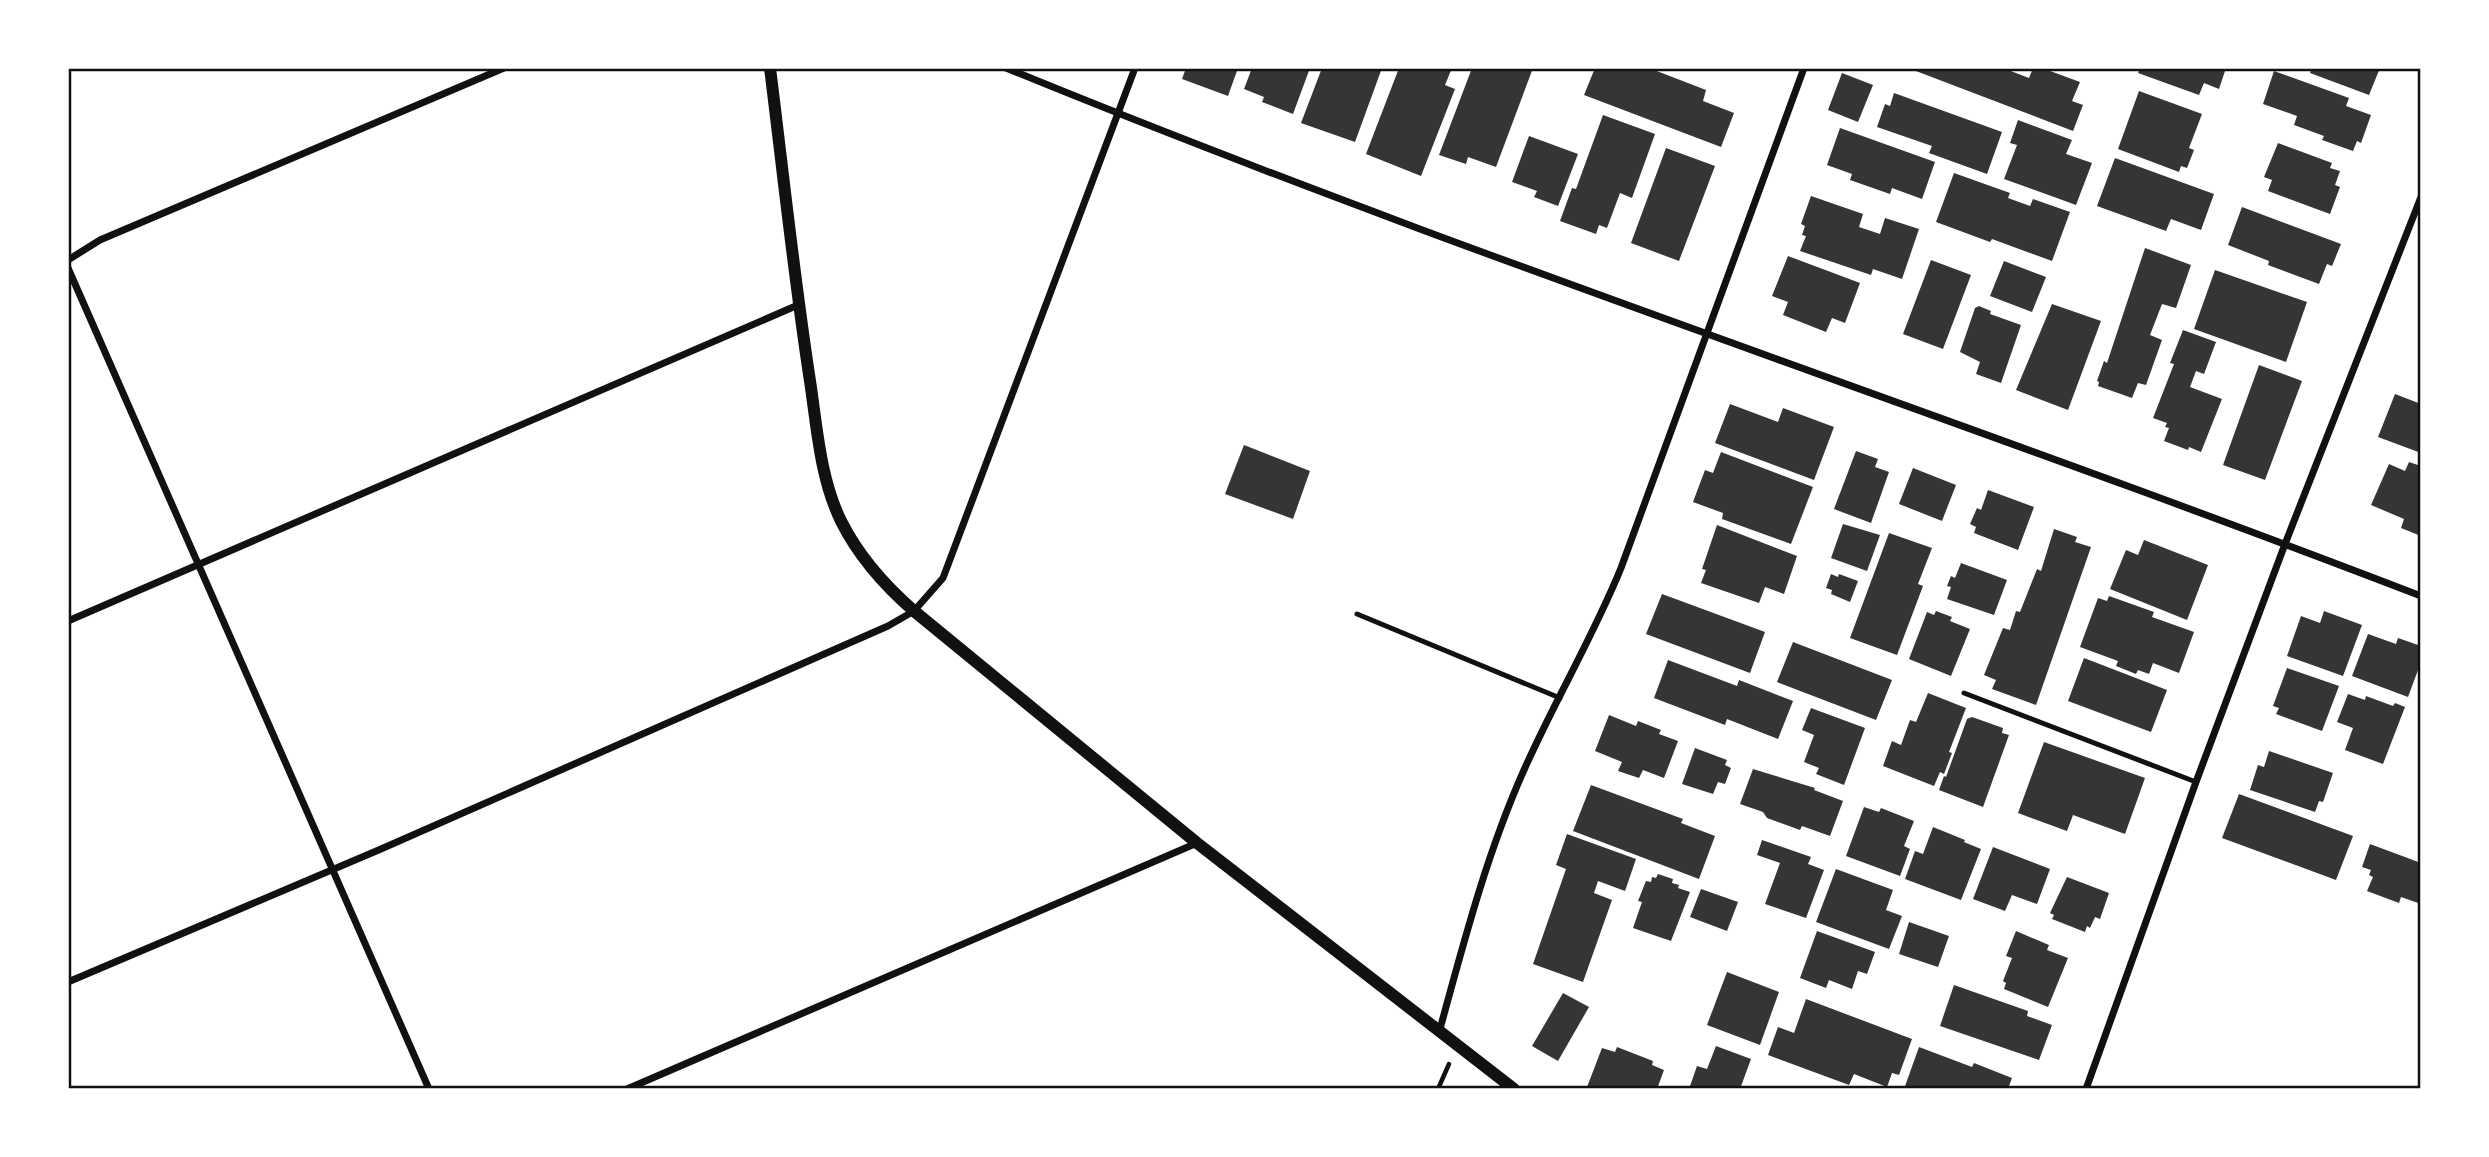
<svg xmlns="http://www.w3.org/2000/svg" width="2489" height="1157" font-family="Signika,sans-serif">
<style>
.building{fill:#353535}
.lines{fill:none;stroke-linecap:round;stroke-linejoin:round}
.path{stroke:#111;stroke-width:4.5}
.service{stroke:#111;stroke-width:5}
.minor{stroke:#111;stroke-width:7}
.tertiary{stroke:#111;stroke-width:12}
.neatline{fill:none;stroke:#111;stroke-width:2.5}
</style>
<rect width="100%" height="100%" fill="#fff"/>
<!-- building -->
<g class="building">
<polygon points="1186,68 1238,68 1228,96 1182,79"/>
<polygon points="1252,68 1310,68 1293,114 1262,102 1264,97 1244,89"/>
<polygon points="1322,68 1382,68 1355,142 1301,123"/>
<polygon points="1399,68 1452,68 1445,85 1455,89 1421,176 1366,154"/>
<polygon points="1472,68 1533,68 1496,167 1468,157 1466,164 1439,155"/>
<polygon points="1595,68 1649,68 1706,90 1703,101 1734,113 1721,147 1584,95"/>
<polygon points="1908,68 2003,68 2029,78 2033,68 2042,68 2080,82 2072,101 2083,105 2073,131"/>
<polygon points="2140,68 2226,68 2219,89 2204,83 2199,95 2138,73"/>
<polygon points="2312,68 2380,68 2369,95 2310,73"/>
<polygon points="2274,71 2349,98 2346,106 2371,115 2361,143 2357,141 2353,151 2322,140 2324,136 2294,125 2297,116 2263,104"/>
<polygon points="1842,73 1873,85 1858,122 1828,110"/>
<polygon points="2139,91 2202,114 2189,148 2194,150 2187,168 2181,166 2179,172 2118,149"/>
<polygon points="1894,93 2002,132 1987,174 1929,153 1932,146 1877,127 1885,104 1890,106"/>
<polygon points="1603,115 1655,134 1632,198 1620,193 1607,228 1599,225 1596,234 1560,221 1572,188 1576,189"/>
<polygon points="2018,120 2072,140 2066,154 2092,163 2076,205 2004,179 2017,145 2010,143"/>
<polygon points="1840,128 1935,162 1922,199 1892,188 1890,194 1850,180 1852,174 1827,165"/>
<polygon points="1529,136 1578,154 1558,206 1534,197 1537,191 1512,182"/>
<polygon points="2278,143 2332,163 2330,168 2340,171 2335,185 2340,187 2330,214 2268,191 2272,180 2264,177"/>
<polygon points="1666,148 1715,166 1679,261 1631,243"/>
<polygon points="2115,158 2214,194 2201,230 2171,219 2166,231 2097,206"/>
<polygon points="1954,173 2010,193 2008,198 2030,206 2033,199 2070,212 2052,261 1992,239 1990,242 1936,222"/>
<polygon points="1811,196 1863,214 1859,227 1880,234 1885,218 1919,229 1902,279 1873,269 1871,275 1800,251 1806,236 1802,235 1805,226 1801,224"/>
<polygon points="2242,207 2341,244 2332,266 2327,264 2319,284 2268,265 2269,261 2228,245"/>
<polygon points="2145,248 2191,265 2176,308 2162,304 2150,335 2162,340 2146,385 2138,383 2132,398 2098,386 2099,382 2097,381 2104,361 2107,363"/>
<polygon points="1788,256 1860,283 1845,323 1832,318 1826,332 1783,315 1788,302 1772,296"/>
<polygon points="1931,260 1971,275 1943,349 1903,334"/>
<polygon points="2004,261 2046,277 2032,312 1990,296"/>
<polygon points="2215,270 2307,302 2286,362 2194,329"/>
<polygon points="2052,304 2101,321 2068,410 2016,390"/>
<polygon points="1979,306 1991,311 1990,314 2021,325 2001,383 1976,374 1980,362 1960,352 1975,308"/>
<polygon points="2183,330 2216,342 2204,374 2196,371 2190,387 2222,399 2201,452 2189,447 2188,450 2164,441 2169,428 2165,427 2167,423 2153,418 2174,364 2170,363"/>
<polygon points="2259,365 2302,381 2265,480 2223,465"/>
<polygon points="2395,394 2421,404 2421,453 2378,437"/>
<polygon points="1730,404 1778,422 1783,408 1834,427 1814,480 1715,443"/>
<polygon points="1244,445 1310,471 1293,519 1225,494"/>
<polygon points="1856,451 1878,459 1875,467 1889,472 1871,523 1834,509"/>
<polygon points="1721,452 1813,487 1791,544 1722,519 1723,513 1693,502 1705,470 1713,473"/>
<polygon points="2409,462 2421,466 2421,536 2401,528 2404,519 2371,505 2389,464 2405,471"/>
<polygon points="1913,468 1956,485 1942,521 1899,504"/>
<polygon points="1988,490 2034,507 2018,550 1974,533 1976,527 1970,524 1977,508 1981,510"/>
<polygon points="1843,524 1880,535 1867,571 1831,558"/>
<polygon points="1717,525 1797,556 1784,594 1765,587 1759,603 1701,583 1706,570 1702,569"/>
<polygon points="2054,529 2077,537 2075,542 2091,547 2036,705 1992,689 1996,680 1984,675 2003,628 2010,630 2016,611 2020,612 2037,569 2041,571"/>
<polygon points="1889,533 1932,548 1918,584 1923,586 1897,655 1850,638"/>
<polygon points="2144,540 2208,565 2187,620 2110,589 2126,550 2138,555"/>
<polygon points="1961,563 2007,580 1994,615 1947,599 1951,587 1947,586 1951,576 1955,578"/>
<polygon points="1831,574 1838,577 1839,574 1858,581 1850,602 1831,594 1832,590 1826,588"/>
<polygon points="1662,594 1765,632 1750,673 1646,634"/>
<polygon points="2109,596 2154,612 2152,617 2194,632 2179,673 2153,663 2149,674 2138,670 2136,674 2116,666 2118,661 2080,647 2098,598 2107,601"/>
<polygon points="1936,611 1952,617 1950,621 1970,629 1951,676 1909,659 1927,612 1934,615"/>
<polygon points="2324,611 2362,625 2343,676 2287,656 2301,616 2320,623"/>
<polygon points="2368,634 2396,644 2398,638 2421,646 2421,662 2408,697 2352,676"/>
<polygon points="1793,642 1892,680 1876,720 1777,682"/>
<polygon points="2084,658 2167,690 2151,732 2068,701"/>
<polygon points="1668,660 1737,686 1739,680 1793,701 1778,739 1727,719 1725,725 1654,698"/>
<polygon points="2287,668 2339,686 2322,731 2276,714 2279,708 2273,706"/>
<polygon points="1928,693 1966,708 1949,752 1952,753 1944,774 1940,772 1934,786 1883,766 1892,741 1901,745 1910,720 1916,722"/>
<polygon points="2348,694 2365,700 2366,696 2393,706 2395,703 2405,707 2383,764 2345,750 2353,728 2337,722"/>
<polygon points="1811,708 1865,728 1844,785 1816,774 1819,768 1804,762 1814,735 1802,730"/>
<polygon points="1609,715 1636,726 1638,721 1661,730 1659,734 1678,741 1664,778 1643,770 1639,778 1618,771 1622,762 1595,751"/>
<polygon points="1972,717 2003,728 2002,733 2009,735 1983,807 1939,790 1944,776 1946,777 1967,719"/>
<polygon points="2044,742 2145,778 2125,834 2073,815 2067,831 2018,813"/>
<polygon points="1695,748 1727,760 1725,765 1731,768 1725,784 1718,782 1713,794 1682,784"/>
<polygon points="2269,751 2333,773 2323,802 2319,801 2315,812 2250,790 2258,765 2264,767"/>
<polygon points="1753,769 1815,788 1814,790 1843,801 1830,836 1802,826 1800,830 1767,818 1763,812 1740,804"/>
<polygon points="1591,785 1683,819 1681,823 1715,836 1699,879 1573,831"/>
<polygon points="2239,794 2353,836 2336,880 2222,838"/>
<polygon points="1864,807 1879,812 1881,808 1914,821 1904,846 1910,849 1900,876 1846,856"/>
<polygon points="1933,827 1965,840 1964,842 1981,849 1961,900 1905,879 1915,851 1923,854"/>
<polygon points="1567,834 1636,859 1625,891 1598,881 1594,893 1612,900 1583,982 1533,964 1566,869 1556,865"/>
<polygon points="1762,840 1811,857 1808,864 1824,870 1806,918 1765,904 1780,863 1757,855"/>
<polygon points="2370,844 2421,863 2421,904 2401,897 2399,903 2367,891 2373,877 2369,875 2371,870 2362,867"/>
<polygon points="1993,847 2050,869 2037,904 2012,895 2005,911 1973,899"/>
<polygon points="1836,869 1893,890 1886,910 1902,916 1889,949 1816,922"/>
<polygon points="1658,874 1673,879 1672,883 1679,885 1678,888 1690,892 1671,941 1633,928 1642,902 1638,901 1646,881 1651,882 1652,877 1656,878"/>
<polygon points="2067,877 2109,893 2100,919 2095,917 2090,928 2087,926 2085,932 2052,919 2054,915 2050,913"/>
<polygon points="1701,889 1738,902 1727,931 1690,917"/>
<polygon points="1909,922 1949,936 1938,967 1899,954"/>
<polygon points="1817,931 1875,952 1867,974 1858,971 1852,989 1829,980 1826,988 1800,978"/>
<polygon points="2016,931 2049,945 2047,950 2068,958 2048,1007 2004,989 2006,983 2003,981 2012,958 2006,956"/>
<polygon points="1727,972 1779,992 1760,1045 1707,1025"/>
<polygon points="1954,985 2028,1011 2027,1016 2052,1025 2039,1060 1940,1026"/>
<polygon points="1563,993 1589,1007 1558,1061 1532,1046"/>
<polygon points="1806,999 1912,1039 1899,1075 1892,1073 1887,1087 1854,1074 1849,1085 1768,1055 1778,1027 1794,1033"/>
<polygon points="1716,1046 1751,1059 1740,1089 1689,1089 1697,1066 1707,1069"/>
<polygon points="1617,1047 1653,1061 1652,1065 1664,1070 1657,1089 1587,1087 1602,1048 1615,1052"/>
<polygon points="1919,1047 1972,1067 1974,1063 2012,1078 2008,1089 1904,1089"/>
</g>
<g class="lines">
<!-- path -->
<polyline class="path" points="1438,1089 1449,1064"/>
<!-- service -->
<g class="service">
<polyline points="1357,614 1560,698"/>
<polyline points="1964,693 2196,782"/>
</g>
<!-- minor -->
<g class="minor">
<path d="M1006,68c466,191 945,347 1415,528"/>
<polyline points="68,260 100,240 504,68"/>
<polyline points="68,268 429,1089"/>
<polyline points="68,621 798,305"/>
<polyline points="68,982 381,849 888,626 914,611 943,578 1135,68"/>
<path d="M1440,1029c24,-88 47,-176 84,-259 30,-68 69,-133 97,-202l183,-500"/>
<polyline points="627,1089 1197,843"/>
<polyline points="2086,1089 2196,782 2285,544 2421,197"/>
</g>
<!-- tertiary -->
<path class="tertiary" d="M770,68c13,104 24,209 40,313 7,46 10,97 31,140 18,36 43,64 73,90l283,232 317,246"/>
</g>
<!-- border -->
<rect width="2489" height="1157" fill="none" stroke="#ffffff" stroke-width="140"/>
<rect x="70" y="70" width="2349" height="1017" class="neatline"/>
</svg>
